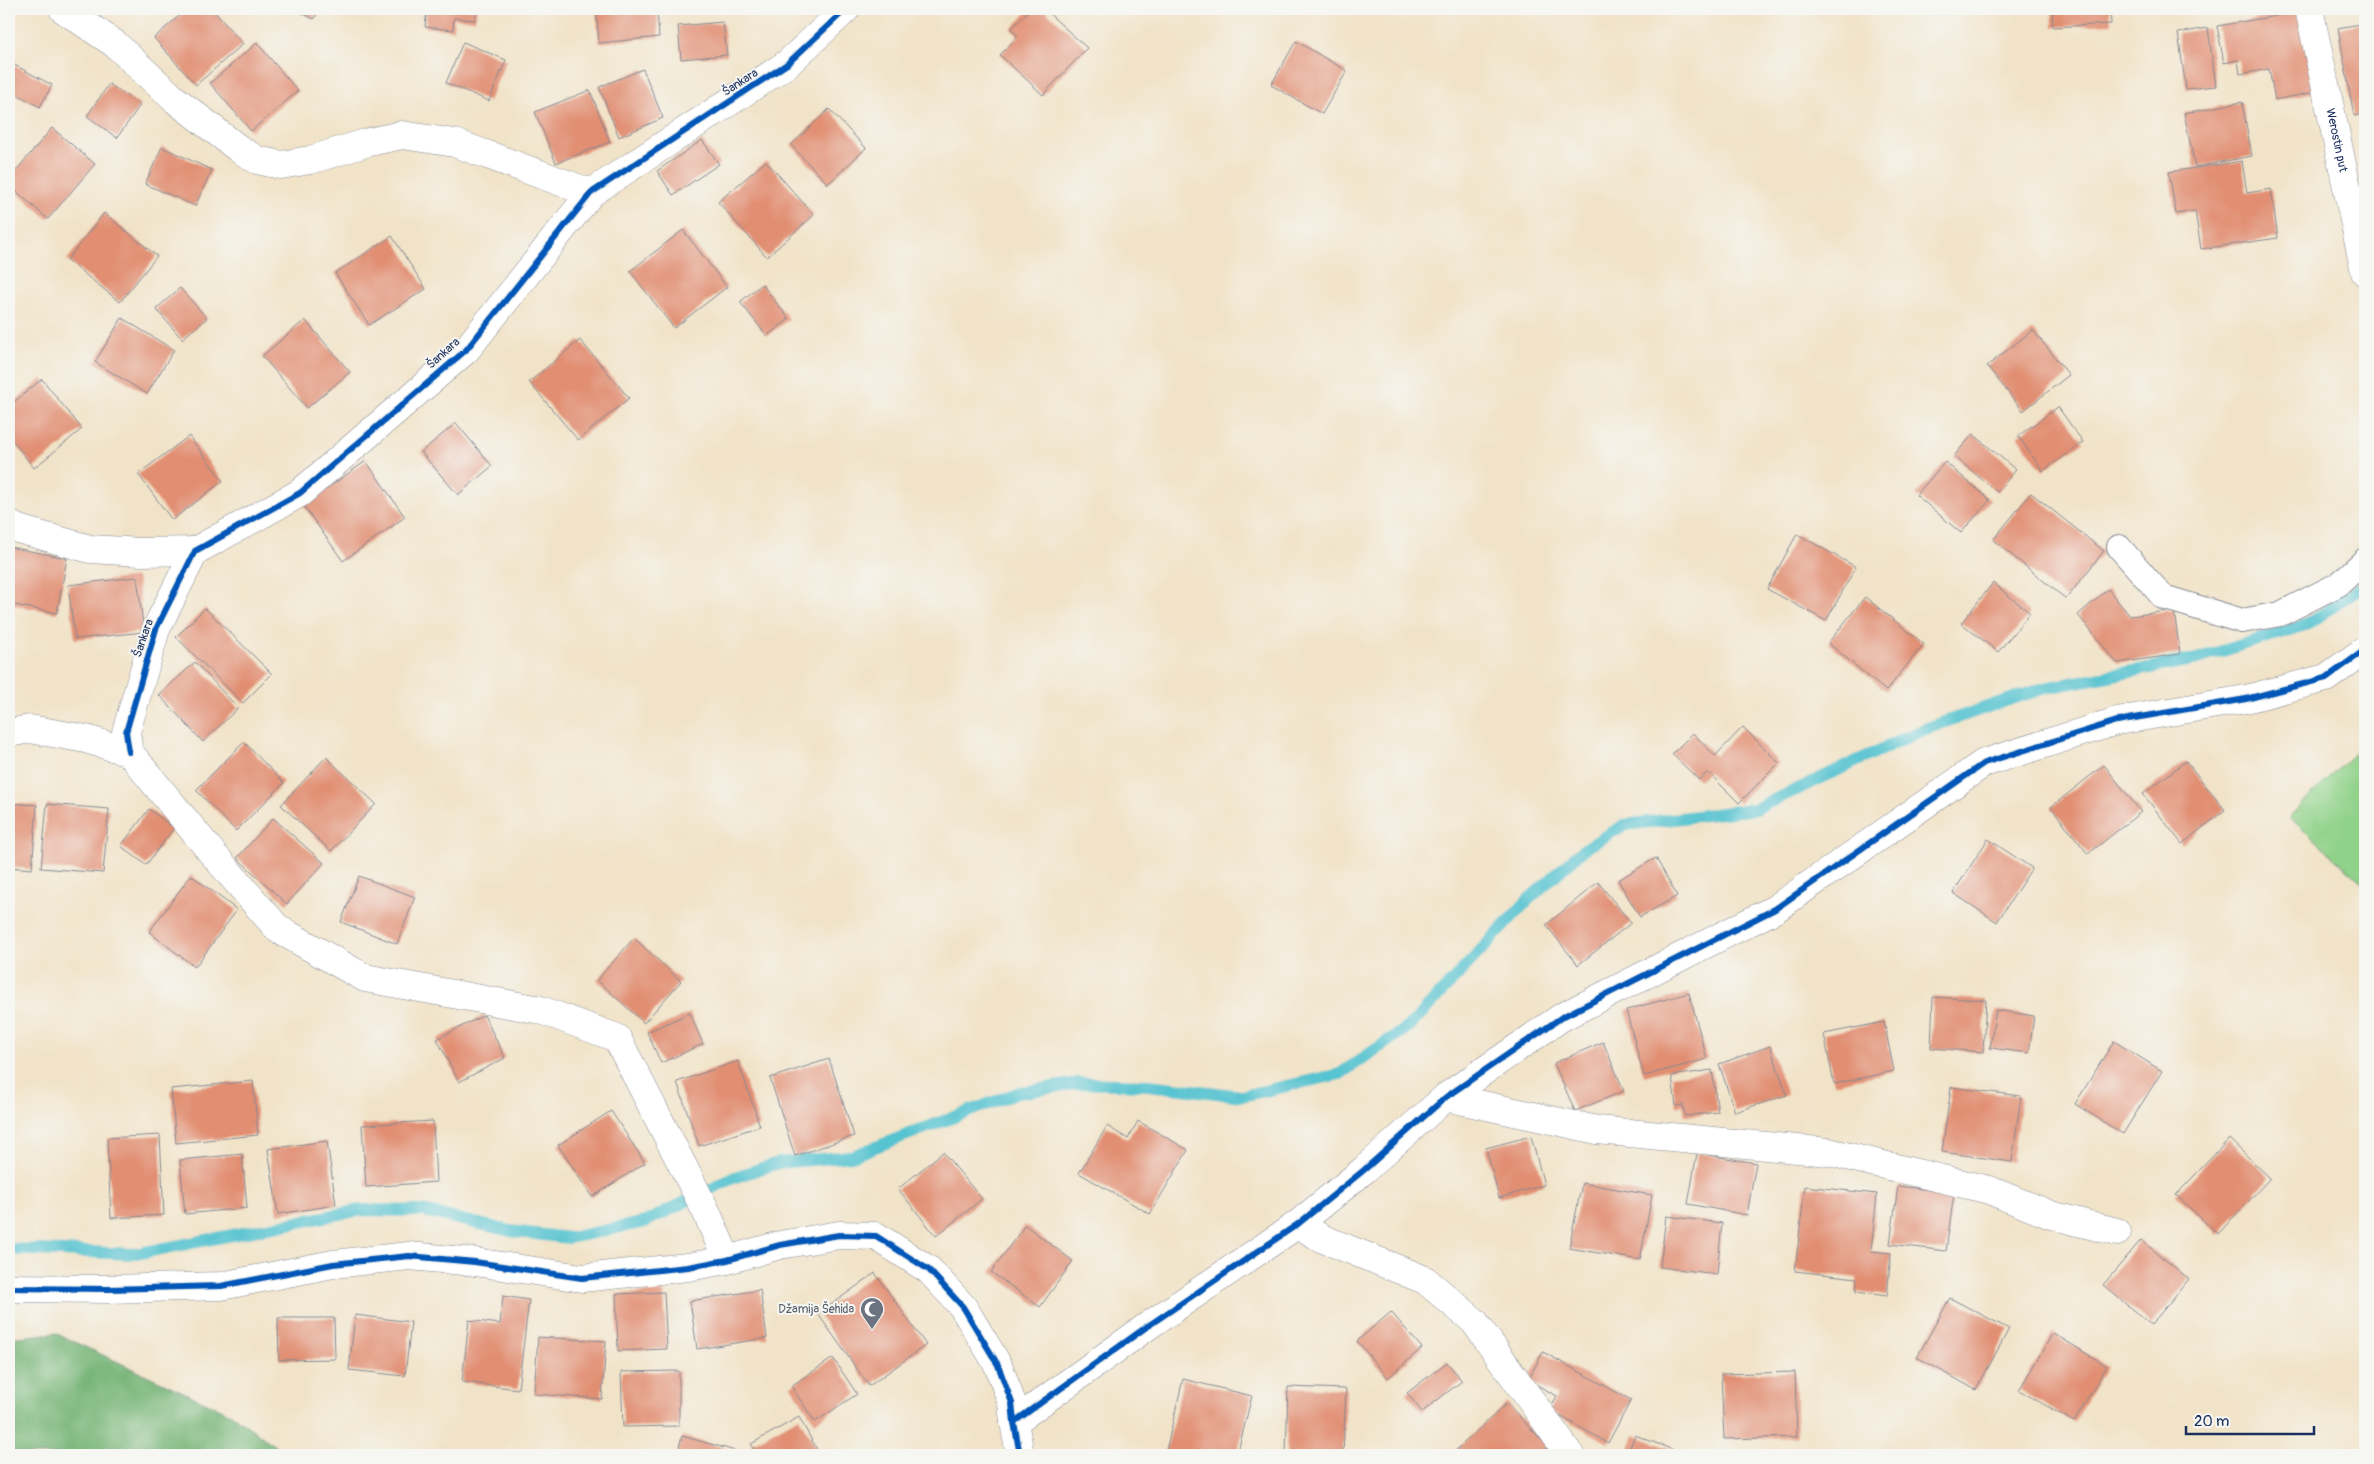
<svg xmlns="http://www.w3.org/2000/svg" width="2374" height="1464" font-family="Pangolin,sans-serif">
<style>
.green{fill:#90d289;stroke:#568074}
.forest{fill:#74b475;stroke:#48726a}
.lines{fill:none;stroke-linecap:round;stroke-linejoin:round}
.stream{stroke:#57c3d0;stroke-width:12}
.building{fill:#e18e72}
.lane-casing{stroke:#868993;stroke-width:26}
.street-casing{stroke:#868993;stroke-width:29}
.lane{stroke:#fff;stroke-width:24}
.street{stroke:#fff;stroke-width:28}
.cycleway-casing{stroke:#f6f6f2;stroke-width:9}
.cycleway{stroke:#0057b8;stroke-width:6}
.labels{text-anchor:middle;stroke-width:4;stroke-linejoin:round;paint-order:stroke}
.street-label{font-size:12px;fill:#1b2f5e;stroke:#f6f6f2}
.worship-label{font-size:12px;fill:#5b616d;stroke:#f6f6f2;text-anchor:end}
</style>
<rect width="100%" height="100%" fill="#f6f6f2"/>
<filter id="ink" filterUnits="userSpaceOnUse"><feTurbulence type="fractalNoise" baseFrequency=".02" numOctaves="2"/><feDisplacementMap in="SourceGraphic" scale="10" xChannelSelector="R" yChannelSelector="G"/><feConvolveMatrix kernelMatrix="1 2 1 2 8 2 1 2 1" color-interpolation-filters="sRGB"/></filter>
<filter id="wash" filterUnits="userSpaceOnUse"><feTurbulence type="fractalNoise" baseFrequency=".0096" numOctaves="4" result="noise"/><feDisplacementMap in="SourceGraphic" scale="20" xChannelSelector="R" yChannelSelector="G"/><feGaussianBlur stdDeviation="1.12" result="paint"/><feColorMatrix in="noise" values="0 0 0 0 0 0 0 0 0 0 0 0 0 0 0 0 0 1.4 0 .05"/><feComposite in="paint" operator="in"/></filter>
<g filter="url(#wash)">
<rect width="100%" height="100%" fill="#f1e3c8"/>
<!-- green -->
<polygon class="green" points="2365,743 2365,885 2289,817"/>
<!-- forest -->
<polygon class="forest" points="55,1333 231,1414 287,1455 9,1455 9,1338"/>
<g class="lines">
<!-- stream -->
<polyline class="stream" points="9,1249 135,1254 360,1210 423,1211 510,1231 569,1238 645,1222 735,1177 778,1163 852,1156 1017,1093 1079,1083 1148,1085 1242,1096 1340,1074 1410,1026 1528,900 1583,850 1624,825 1755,809 1925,729 1996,704 2045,688 2197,659 2308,624 2365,584"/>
</g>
<g id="blocks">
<!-- building -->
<g class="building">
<polygon points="187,9 212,9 243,44 196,85 154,38"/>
<polygon points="294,9 320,9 314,19"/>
<polygon points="427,9 477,9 475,20 454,18 453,30 425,27"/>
<polygon points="596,9 657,9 659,37 599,43"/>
<polygon points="1030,9 1044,9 1087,48 1043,95 1000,55 1018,36 1011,29"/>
<polygon points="2052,9 2110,9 2111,24 2053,27"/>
<polygon points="2305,11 2320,91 2275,100 2269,69 2240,74 2238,60 2224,63 2217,26"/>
<polygon points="723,22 727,55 681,59 678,26"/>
<polygon points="2365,23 2365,114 2354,116 2338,28"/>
<polygon points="2208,28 2216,86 2186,89 2178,33"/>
<polygon points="1296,41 1347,71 1322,114 1271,85"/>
<polygon points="463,42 506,60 489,101 446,83"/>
<polygon points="257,43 298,91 251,131 210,83"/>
<polygon points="9,62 52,85 40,107 9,90"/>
<polygon points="643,69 663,118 619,137 599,87"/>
<polygon points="109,84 140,105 117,138 87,116"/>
<polygon points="590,90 610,142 556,163 535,112"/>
<polygon points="2242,102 2252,156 2195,167 2184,113"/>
<polygon points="829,109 866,148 828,184 791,145"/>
<polygon points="52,128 95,164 48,219 9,185 9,179"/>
<polygon points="702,140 719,164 673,195 657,171"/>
<polygon points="162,147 212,170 195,206 145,184"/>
<polygon points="766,161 814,215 767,257 718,202"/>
<polygon points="2242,161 2247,193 2271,189 2278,238 2201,249 2195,211 2176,214 2169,172"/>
<polygon points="104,213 157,256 120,302 67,260"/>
<polygon points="683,230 727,287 674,328 630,271"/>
<polygon points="392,236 426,289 369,325 335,273"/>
<polygon points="762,284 789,319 767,336 740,302"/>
<polygon points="180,288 207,318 182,339 156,309"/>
<polygon points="122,318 174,350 147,394 95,362"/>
<polygon points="305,320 350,372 307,408 262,356"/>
<polygon points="2033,330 2069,375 2023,411 1987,366"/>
<polygon points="580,340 629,398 578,440 529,382"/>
<polygon points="42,379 82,429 34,468 9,436 9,406"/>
<polygon points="2058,407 2083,442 2043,471 2018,436"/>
<polygon points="456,423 492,466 458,495 421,452"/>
<polygon points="1973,434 2016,470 1997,492 1954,456"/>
<polygon points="189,436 223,481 172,520 138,474"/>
<polygon points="366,461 405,517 343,561 303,505"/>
<polygon points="1945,462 1990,500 1961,533 1916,495"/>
<polygon points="2031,493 2104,551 2066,599 1993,540"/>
<polygon points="1797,534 1856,567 1826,621 1767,589"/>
<polygon points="9,547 67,558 57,613 9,604"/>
<polygon points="137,577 144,632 75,639 68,585"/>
<polygon points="1993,583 2030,613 1998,652 1961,623"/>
<polygon points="2108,589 2130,616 2174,610 2180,654 2117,663 2078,615"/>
<polygon points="1865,597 1924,644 1886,691 1828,643"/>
<polygon points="205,608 272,674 243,703 176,637"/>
<polygon points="195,662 238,708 203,742 159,695"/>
<polygon points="1743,727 1779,763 1739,803 1708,772 1699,780 1672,754 1693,733 1715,756"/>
<polygon points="244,742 284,783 236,831 196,790"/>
<polygon points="326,757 376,804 331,851 281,805"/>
<polygon points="2186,761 2225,810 2182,844 2143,794"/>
<polygon points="2104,765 2141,812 2088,854 2051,807"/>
<polygon points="9,803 37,805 32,869 9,867"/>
<polygon points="47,804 109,809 103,873 41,868"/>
<polygon points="149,809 174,828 146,865 121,846"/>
<polygon points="273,818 324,863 287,904 237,858"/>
<polygon points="1988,839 2032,868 1997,922 1953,893"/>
<polygon points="1656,858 1677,896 1640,917 1618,880"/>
<polygon points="191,875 237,910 195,967 149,932"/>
<polygon points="359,876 415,897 397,944 341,922"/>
<polygon points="1598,882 1631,923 1578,965 1546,925"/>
<polygon points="634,938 681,981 644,1023 597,980"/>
<polygon points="1689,993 1707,1059 1644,1076 1626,1010"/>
<polygon points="1933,997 1986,1000 1983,1052 1931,1048"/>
<polygon points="1996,1010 2034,1016 2029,1053 1990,1048"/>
<polygon points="690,1013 703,1044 661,1063 647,1032"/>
<polygon points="484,1015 505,1058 459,1082 437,1039"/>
<polygon points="1884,1022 1894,1071 1834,1084 1824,1034"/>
<polygon points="2114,1041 2162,1071 2123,1134 2075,1104"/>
<polygon points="1603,1042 1624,1091 1575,1111 1554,1063"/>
<polygon points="1770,1046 1787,1095 1735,1112 1719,1064"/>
<polygon points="829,1059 854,1136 795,1156 770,1078"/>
<polygon points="738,1061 760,1126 699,1146 677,1082"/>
<polygon points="1712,1070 1718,1112 1685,1116 1683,1105 1676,1106 1672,1076"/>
<polygon points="253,1081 258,1135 176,1143 171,1089"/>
<polygon points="1951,1087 2021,1096 2012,1162 1942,1152"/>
<polygon points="611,1111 645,1163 592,1197 558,1145"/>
<polygon points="433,1121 436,1182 366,1187 362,1125"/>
<polygon points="1138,1121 1188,1150 1150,1214 1079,1173 1107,1126 1128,1139"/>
<polygon points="160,1135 164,1215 111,1218 107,1138"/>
<polygon points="1531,1136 1544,1185 1499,1198 1486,1148"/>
<polygon points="2229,1139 2270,1178 2218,1234 2176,1195"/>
<polygon points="327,1141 336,1205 278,1214 268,1149"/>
<polygon points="943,1152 982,1199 936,1236 898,1189"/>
<polygon points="1697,1153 1756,1163 1747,1215 1688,1204"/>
<polygon points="242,1154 247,1208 185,1214 180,1160"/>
<polygon points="1582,1183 1652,1195 1640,1260 1569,1248"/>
<polygon points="1805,1186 1877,1194 1871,1251 1891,1253 1887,1296 1856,1292 1857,1278 1795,1271"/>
<polygon points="1898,1186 1954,1193 1946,1251 1890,1244"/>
<polygon points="1666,1216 1722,1223 1717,1274 1660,1267"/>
<polygon points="1025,1225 1073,1261 1040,1307 991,1272"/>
<polygon points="2141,1240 2189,1279 2151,1325 2103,1285"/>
<polygon points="875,1273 926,1345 869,1386 818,1314"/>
<polygon points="760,1290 767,1338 697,1349 690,1301"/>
<polygon points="664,1292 667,1349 618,1351 616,1294"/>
<polygon points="503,1296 529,1300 518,1389 462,1382 469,1320 500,1324"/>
<polygon points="1950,1298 2009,1329 1976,1390 1917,1357"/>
<polygon points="1391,1312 1422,1348 1388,1378 1357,1341"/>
<polygon points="355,1315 411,1322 405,1376 349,1370"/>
<polygon points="278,1318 334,1318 335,1359 279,1360"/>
<polygon points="2053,1333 2107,1366 2074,1422 2019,1390"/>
<polygon points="538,1337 606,1341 602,1399 534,1394"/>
<polygon points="1543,1352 1631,1400 1608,1443 1549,1410 1557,1396 1528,1380"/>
<polygon points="833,1358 857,1394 815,1422 791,1386"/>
<polygon points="1447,1362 1462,1381 1422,1412 1407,1393"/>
<polygon points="679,1371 679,1426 623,1427 621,1372"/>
<polygon points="1795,1372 1797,1437 1724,1439 1721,1374"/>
<polygon points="1183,1379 1252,1396 1237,1455 1165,1455"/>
<polygon points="1288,1387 1346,1389 1343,1455 1286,1455"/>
<polygon points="1507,1403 1548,1447 1539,1455 1451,1455"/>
<polygon points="799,1417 820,1455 758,1455 751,1444"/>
<polygon points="1635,1435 1686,1455 1627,1455"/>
<polygon points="682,1436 750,1455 677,1455"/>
</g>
</g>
</g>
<g filter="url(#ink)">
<use href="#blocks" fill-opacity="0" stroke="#868993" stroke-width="1"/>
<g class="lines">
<!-- lane casing -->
<g class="lane-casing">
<polyline id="lane" points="2119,547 2163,597 2242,621 2280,614 2339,584 2365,560"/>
</g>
<!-- street casing -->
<g class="street-casing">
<g id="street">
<polyline points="63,9 115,44 173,98 239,149 257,160 281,165 310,160 369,142 402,135 455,143 591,193"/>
<path id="s1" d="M2309,9l56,263"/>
<polyline points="9,524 18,529 90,549 141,552 195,551"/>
<polyline points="9,733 30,729 86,739 129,752 213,854 278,929 365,978 541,1010 617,1038 706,1211 727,1260"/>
<polyline points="129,752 126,732 156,629 195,551 300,493 466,350 591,193 787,64 846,9"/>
<polyline points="1446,1097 1597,1130 1829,1152 1989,1190 2051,1215 2117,1232"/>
<polyline points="1298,1224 1321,1238 1425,1280 1474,1321 1570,1455"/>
<polyline points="9,1288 109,1289 221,1286 333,1264 409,1256 475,1262 582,1278 688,1267 727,1260 780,1245 839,1235 876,1236 929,1270 963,1307 998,1365 1012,1403 1014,1422"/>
<polyline points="1020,1455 1014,1422 1145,1328 1298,1224 1364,1170 1446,1097 1562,1017 1775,909 1984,763 2117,721 2246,699 2326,678 2365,650"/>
</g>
</g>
<!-- lane -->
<use href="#lane" class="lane"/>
<!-- street -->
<use href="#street" class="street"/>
<!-- cycleway casing -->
<g class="cycleway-casing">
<g id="cycleway">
<polyline points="129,752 126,732 156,629 195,551 300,493 466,350 591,193 787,64 846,9"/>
<polyline points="9,1288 109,1289 221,1286 333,1264 409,1256 475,1262 582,1278 688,1267 727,1260 780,1245 839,1235 876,1236 929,1270 963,1307 998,1365 1012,1403 1014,1422"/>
<polyline points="1020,1455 1014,1422 1145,1328 1298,1224 1364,1170 1446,1097 1562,1017 1775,909 1984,763 2117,721 2246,699 2326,678 2365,650"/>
</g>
</g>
<!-- cycleway -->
<use href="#cycleway" class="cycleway"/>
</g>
</g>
<!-- icons -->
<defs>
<g id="mosque-pin" transform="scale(1.25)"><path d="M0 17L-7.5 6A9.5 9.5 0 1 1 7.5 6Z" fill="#6b7280" stroke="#f6f6f2"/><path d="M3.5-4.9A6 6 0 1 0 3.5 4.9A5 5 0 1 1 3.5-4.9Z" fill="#fff"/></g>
</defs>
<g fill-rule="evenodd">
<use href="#mosque-pin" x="872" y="1309"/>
</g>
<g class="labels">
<!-- street labels -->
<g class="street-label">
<text transform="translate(740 82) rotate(-33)" y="4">Šankara</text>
<text dy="4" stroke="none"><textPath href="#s1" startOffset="134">Werostin put</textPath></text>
<text transform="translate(443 353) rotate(-42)" y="4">Šankara</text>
<text transform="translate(143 638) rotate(-71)" y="4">Šankara</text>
</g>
<!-- worship labels -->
<g class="worship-label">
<text x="854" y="1313">Džamija Šehida</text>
</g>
</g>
<!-- margin -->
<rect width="2374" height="1464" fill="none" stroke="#f6f6f2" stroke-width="30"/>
<!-- scale -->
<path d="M2186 1426v8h128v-8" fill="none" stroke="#1b2f5e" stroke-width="2.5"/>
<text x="2194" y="1426" font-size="15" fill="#1b2f5e" stroke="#f6f6f2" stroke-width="4" paint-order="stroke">20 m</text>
</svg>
